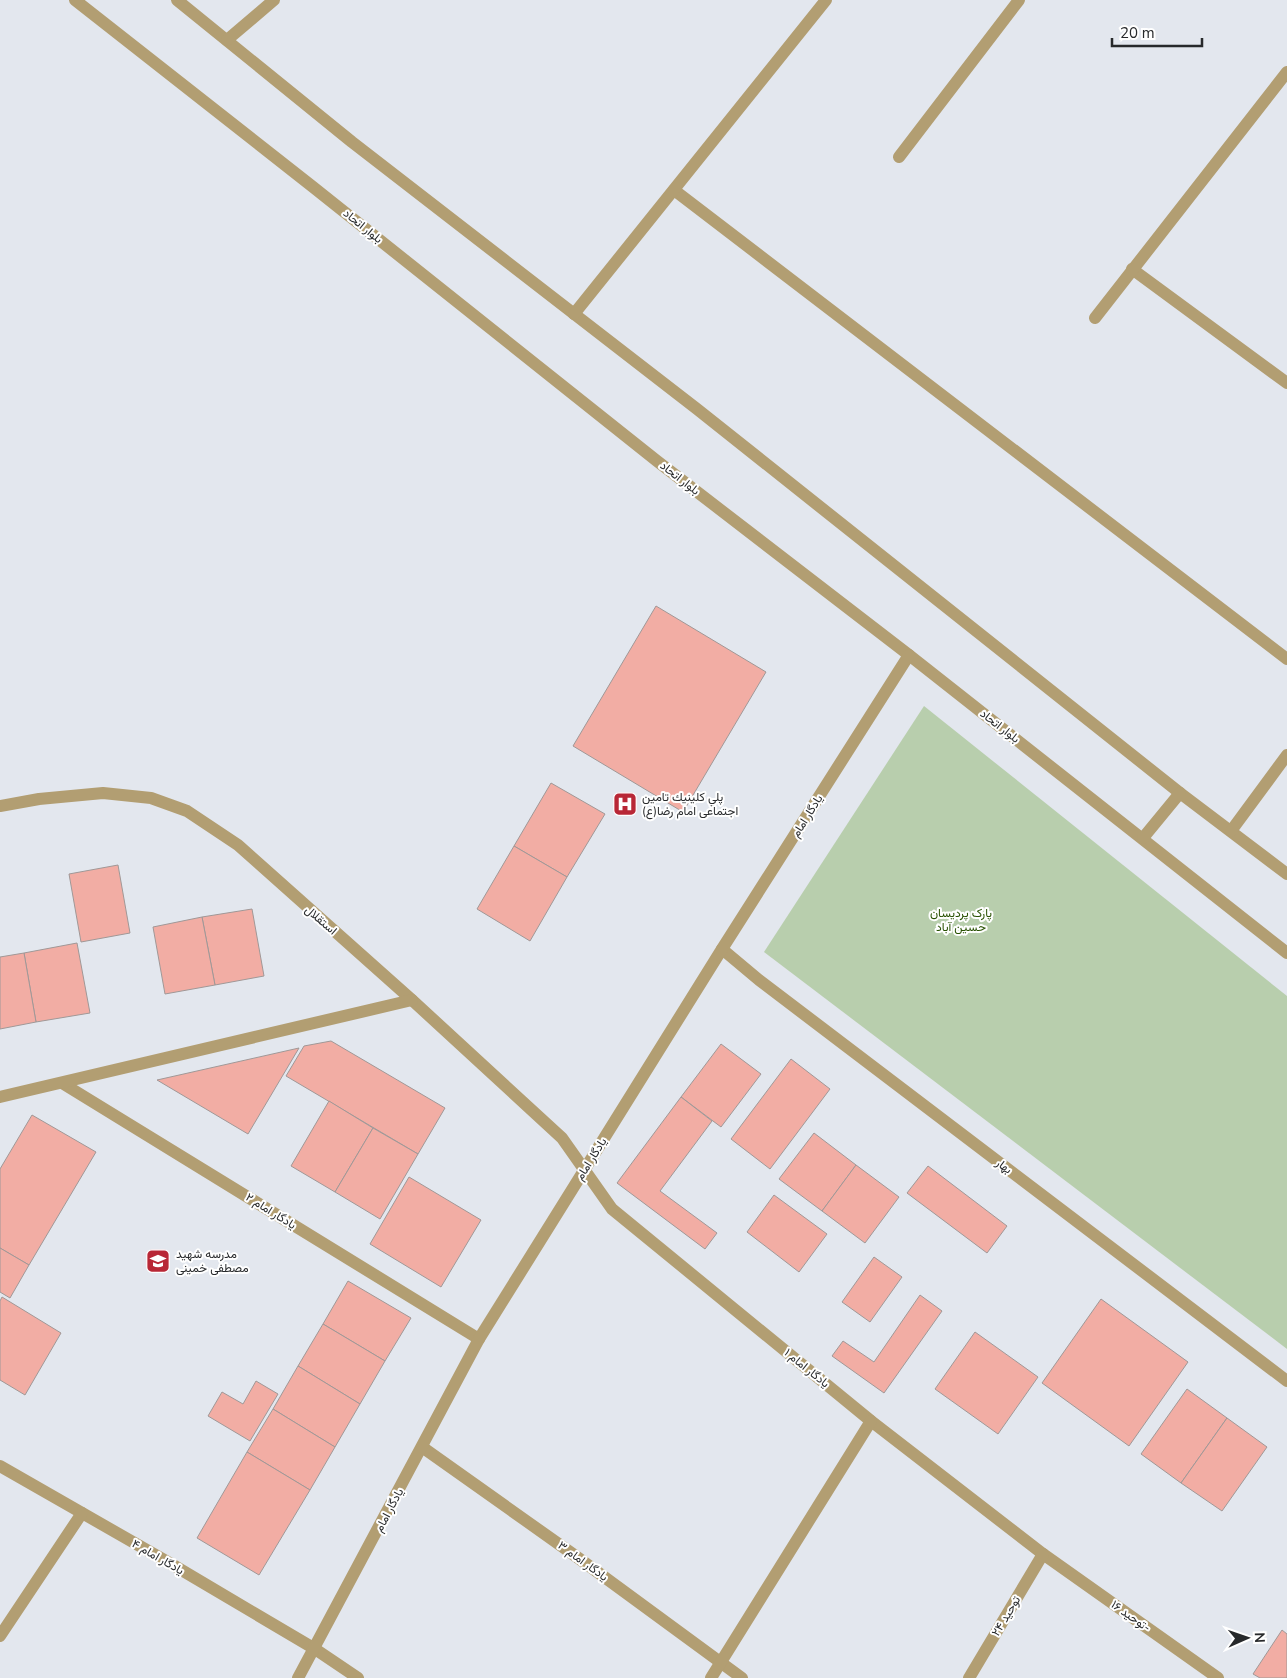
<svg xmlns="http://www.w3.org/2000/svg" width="1287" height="1678" font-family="'Nunito Sans',Vazirmatn,sans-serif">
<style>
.green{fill:#b8cead}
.building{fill:#f2ada4;stroke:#a09897}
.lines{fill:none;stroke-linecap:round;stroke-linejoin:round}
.minor{stroke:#b29e72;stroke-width:12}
.labels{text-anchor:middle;stroke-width:4;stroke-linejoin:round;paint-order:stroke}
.street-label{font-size:12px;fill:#27292b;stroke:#fff}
.poi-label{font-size:12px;fill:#27292b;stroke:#fff;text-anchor:start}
.park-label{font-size:12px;fill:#275001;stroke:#fff}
</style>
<rect width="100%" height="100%" fill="#e3e7ee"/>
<!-- green -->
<polygon class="green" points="924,706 1287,996 1287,1349 764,952"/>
<!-- building -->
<g class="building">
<polygon points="656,606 766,672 683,812 573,746"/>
<polygon points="551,783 605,814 567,877 514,846"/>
<polygon points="514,846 567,877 530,941 477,909"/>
<polygon points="118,865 130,933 81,942 69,874"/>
<polygon points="252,909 264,976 215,985 202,917"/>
<polygon points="202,917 215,985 165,994 153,927"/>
<polygon points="77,943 90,1013 36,1022 24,953"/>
<polygon points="24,953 36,1022 0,1029 0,957"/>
<polygon points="331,1041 445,1108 418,1154 286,1076 304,1046"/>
<polygon points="721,1044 761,1074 721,1127 681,1097"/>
<polygon points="299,1048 248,1134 157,1080"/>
<polygon points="791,1059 830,1089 770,1169 731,1139"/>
<polygon points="681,1097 712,1121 660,1191 717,1233 705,1249 617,1183"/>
<polygon points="329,1101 373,1128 335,1192 291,1166"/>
<polygon points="32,1115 96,1152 29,1265 0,1248 0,1169"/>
<polygon points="373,1128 418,1154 380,1219 335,1192"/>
<polygon points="814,1133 856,1165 822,1211 779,1179"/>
<polygon points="856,1165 899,1197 865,1243 822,1211"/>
<polygon points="928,1166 1007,1226 987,1253 907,1193"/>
<polygon points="409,1177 481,1220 441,1287 370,1244"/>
<polygon points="774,1195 827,1234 799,1272 747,1232"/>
<polygon points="0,1248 29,1265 10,1298 0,1292"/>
<polygon points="874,1257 902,1277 870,1322 842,1302"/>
<polygon points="348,1281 411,1318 385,1361 323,1324"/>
<polygon points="920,1295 942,1311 884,1393 832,1356 843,1341 874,1362"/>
<polygon points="2,1297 61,1333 25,1395 0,1380 0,1301"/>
<polygon points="1101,1299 1188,1362 1129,1446 1042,1383"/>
<polygon points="323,1324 385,1361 360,1404 298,1366"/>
<polygon points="975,1332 1038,1377 998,1434 935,1389"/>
<polygon points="298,1366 360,1404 335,1447 273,1409"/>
<polygon points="256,1381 278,1394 250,1441 208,1416 222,1392 243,1404"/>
<polygon points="1187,1389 1227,1418 1181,1483 1141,1454"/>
<polygon points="273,1409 335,1447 310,1490 247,1452"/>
<polygon points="1227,1418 1267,1447 1222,1511 1181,1483"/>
<polygon points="247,1452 310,1490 259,1575 197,1538"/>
<polygon points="1282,1630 1287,1634 1287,1678 1260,1678 1253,1674"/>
</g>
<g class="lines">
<!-- minor -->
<g class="minor">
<polyline points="75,0 313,187 657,461 909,655 1287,953"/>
<polyline points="177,0 352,142 697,409 1180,793 1287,874"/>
<polyline points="227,40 274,0"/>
<polyline points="899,157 1019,0"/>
<polyline points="674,190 1287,659"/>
<polyline points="1132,269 1287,383"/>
<polyline points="574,314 826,0"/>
<polyline points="1095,318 1287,72"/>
<polyline points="0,806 39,799 103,793 151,798 187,811 238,845 412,1000 562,1138 612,1209 871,1421 1043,1554 1218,1678"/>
<polyline points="1231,831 1287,755"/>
<polyline points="1143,838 1180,793"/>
<polyline points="722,949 759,980 1287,1381"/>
<polyline points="62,1083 479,1339"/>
<polyline points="0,1097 412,1000"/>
<polyline points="422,1447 577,1557 742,1678"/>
<polyline points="0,1466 173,1565 315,1649 358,1678"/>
<polyline points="0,1636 82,1513"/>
<polyline points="298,1678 479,1339 722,949 909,655"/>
<polyline points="711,1678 871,1421"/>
<polyline points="969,1678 1043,1554"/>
</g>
</g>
<!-- icons -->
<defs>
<g id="hospital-square" transform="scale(1.25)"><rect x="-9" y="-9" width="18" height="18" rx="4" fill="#b82736" stroke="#fff"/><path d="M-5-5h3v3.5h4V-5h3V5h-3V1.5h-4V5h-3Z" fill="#fff"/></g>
<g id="school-square" transform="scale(1.25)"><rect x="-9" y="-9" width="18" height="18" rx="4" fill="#b82736" stroke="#fff"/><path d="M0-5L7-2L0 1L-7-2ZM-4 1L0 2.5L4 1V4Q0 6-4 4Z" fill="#fff"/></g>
</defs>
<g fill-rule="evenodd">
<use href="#hospital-square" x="625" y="804"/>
<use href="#school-square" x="158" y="1261"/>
</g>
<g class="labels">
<!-- street labels -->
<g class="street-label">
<text transform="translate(363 226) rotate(39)" y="4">بلوار اتحاد</text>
<text transform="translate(680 478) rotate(38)" y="4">بلوار اتحاد</text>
<text transform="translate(1000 726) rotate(38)" y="4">بلوار اتحاد</text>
<text transform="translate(807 816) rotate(-58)" y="4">یادگار امام</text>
<text transform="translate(321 920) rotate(41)" y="4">استقلال</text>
<text transform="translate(591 1159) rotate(-58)" y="4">یادگار امام</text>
<text transform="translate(1004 1166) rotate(37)" y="4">بهار</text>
<text transform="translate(271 1211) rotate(32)" y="4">یادگار امام ۲</text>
<text transform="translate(807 1368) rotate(39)" y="4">یادگار امام ۱</text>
<text transform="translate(389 1510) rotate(-62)" y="4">یادگار امام</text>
<text transform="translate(158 1557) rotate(30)" y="4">یادگار امام ۴</text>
<text transform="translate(583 1561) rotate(36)" y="4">یادگار امام ۳</text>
<text transform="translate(1006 1616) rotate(-59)" y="4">توحید ۲۴</text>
<text transform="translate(1131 1616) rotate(35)" y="4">توحید ۱۶-</text>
</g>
<!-- poi labels -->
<g class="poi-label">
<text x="642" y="801">پلي كلينيك تامین<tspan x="642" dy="14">اجتماعی امام رضا(ع)</tspan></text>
<text x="176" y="1258">مدرسه شهید<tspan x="176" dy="14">مصطفی خمینی</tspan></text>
</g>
<!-- park labels -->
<g class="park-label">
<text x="961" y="917">پارک پردیسان<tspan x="961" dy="14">حسین آباد</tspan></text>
</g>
</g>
<!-- north arrow -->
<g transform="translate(1247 1638) rotate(88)" stroke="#ffffff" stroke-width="4" paint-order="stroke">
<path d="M0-4L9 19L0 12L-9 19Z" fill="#27292b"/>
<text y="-8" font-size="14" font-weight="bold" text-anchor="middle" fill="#27292b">N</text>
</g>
<!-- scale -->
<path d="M1112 38v8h90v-8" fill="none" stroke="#27292b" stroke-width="2.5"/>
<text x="1120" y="38" font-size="15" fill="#27292b" stroke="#ffffff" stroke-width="4" paint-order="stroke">20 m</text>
</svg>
